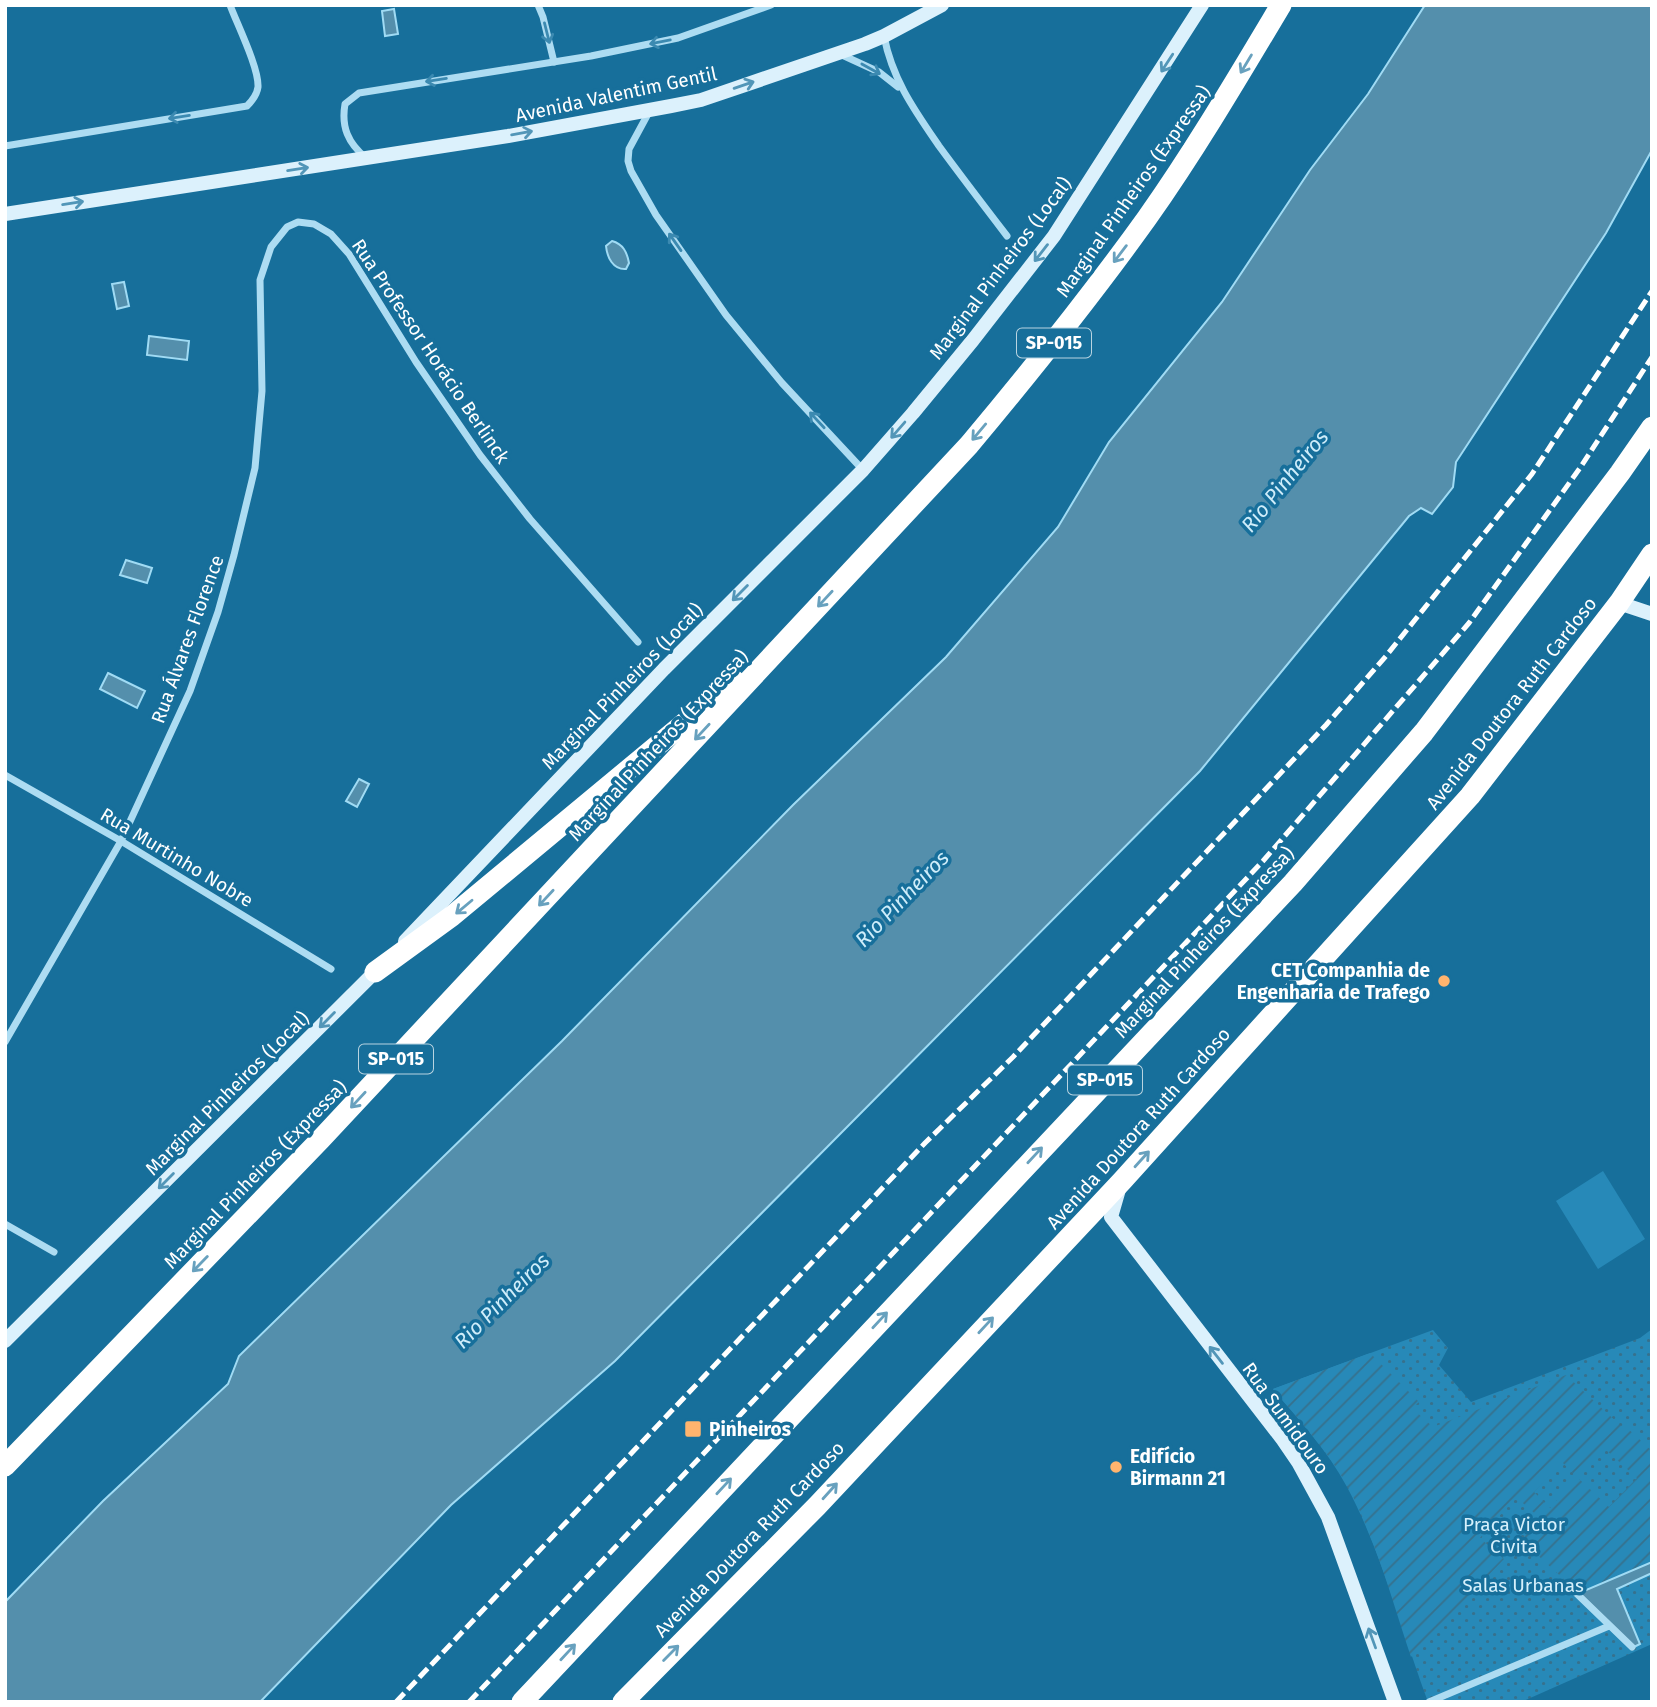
<svg xmlns="http://www.w3.org/2000/svg" width="1657" height="1707" font-family="'Fira Sans',sans-serif">
<style>
.grass{fill:url(#grass-dots)}
.garden{fill:url(#garden-furrows);fill-rule:evenodd}
.pitch{fill:#2789b8}
.water{fill:#548fac;stroke:#a0dbf4;stroke-width:2}
.lines{fill:none;stroke-linecap:round;stroke-linejoin:round}
.street{stroke:#addcf2;stroke-width:7}
.secondary{stroke:#dcf1fc;stroke-width:14}
.highway{stroke:#fff;stroke-width:21}
.rail{stroke:#fff;stroke-width:5;stroke-dasharray:12 5;stroke-linecap:butt}
.oneway{stroke:#3c8ab1}
.oneway2{stroke:#5296b8}
.oneway3{stroke:#68a1be}
.poi-dot{fill:#ffb46e;stroke:#176f9b;stroke-width:2.5}
.labels{text-anchor:middle;stroke-width:7;stroke-linejoin:round;paint-order:stroke}
.shield{fill:#176f9b;stroke:#b9d4e1;stroke-width:2}
.shield-label{font-size:18px;font-weight:bold;fill:#fff}
.street-label{font-size:19px;fill:#fff;stroke:#176f9b}
.poi-label{font-size:19px;font-weight:bold;fill:#fff;stroke:#176f9b;text-anchor:start}
.park-label{font-size:19px;fill:#d5f0fc;stroke:#176f9b}
.water-label{font-size:21px;font-style:italic;fill:#cfedfa;stroke:#176f9b}
</style>
<defs>
<pattern id="grass-dots" width="8" height="8" patternUnits="userSpaceOnUse" patternTransform="scale(1.75)"><rect width="8" height="8" fill="#2789b8"/><path d="M2 2h.1M6 6h.1" fill="none" stroke="#36718d" stroke-width="1.8" stroke-linecap="round"/></pattern>
<pattern id="garden-furrows" width="10" height="10" patternUnits="userSpaceOnUse" patternTransform="scale(1.75)"><rect width="10" height="10" fill="#2789b8"/><path d="M-1 1l2-2M0 10L10 0M9 11l2-2" fill="none" stroke="#36718d"/></pattern>
</defs>
<rect width="100%" height="100%" fill="#176f9b"/>
<!-- grass -->
<path class="grass" d="M1652,1329v315l-131,58h-93c-26,-70 -46,-150 -81,-215 -19,-36 -48,-67 -74,-98l160,-59 15,18 -9,17 32,37 169,-64z"/>
<!-- garden -->
<path class="garden" d="M1370,1353l49,49 -7,6 21,19 133,-52 56,52 2,-2 28,26v111l-73,31 -58,-53 19,-22 -24,-21 -36,41 24,21 -93,98c-19,-57 -35,-117 -63,-170 -20,-36 -49,-67 -75,-98zM1604,1448l33,30 -28,29 -32,-30zM1562,1462l15,15 -27,31 -16,-16z"/>
<!-- pitch -->
<polygon class="pitch" points="1603,1171 1645,1239 1598,1269 1556,1201"/>
<!-- water -->
<g class="water">
<polygon points="1425,5 1652,5 1652,150 1606,233 1456,462 1453,487 1432,514 1421,508 1409,516 1200,771 615,1361 451,1505 260,1702 5,1702 5,1602 103,1501 228,1384 239,1356 562,1041 793,805 946,657 1058,527 1109,442 1222,302 1310,170 1368,94"/>
<polygon points="394,9 398,34 385,36 382,11"/>
<path d="M612,241c11,3 15,11 17,22l-3,6c-13,1 -19,-12 -20,-23z"/>
<polygon points="124,282 129,306 117,309 112,284"/>
<polygon points="149,336 189,341 187,360 147,355"/>
<polygon points="126,560 152,568 147,583 120,575"/>
<polygon points="108,673 145,691 137,708 100,689"/>
<polygon points="359,779 369,784 357,807 346,801"/>
<polygon points="1652,1562 1652,1573 1617,1589 1640,1644 1634,1647 1579,1593"/>
</g>
<g class="lines">
<!-- street -->
<g class="street">
<polyline points="538,5 543,17 554,62"/>
<path d="M884,36c8,43 31,75 55,110 22,30 45,60 68,90"/>
<polyline points="842,55 879,72 898,87"/>
<polyline points="649,112 629,149 628,161 631,171 656,215 726,315 782,383 863,470"/>
<path d="M5,146l242,-40c5,-5 10,-11 11,-19 1,-19 -21,-63 -28,-82"/>
<path d="M366,158c-18,-15 -25,-31 -21,-54l14,-11 232,-37 87,-18 93,-33"/>
<polyline points="5,775 121,841 331,969"/>
<polyline points="5,1042 121,841 190,691 218,612 234,555 255,468 262,391 260,280 271,247 287,227 298,222 314,224 331,234 349,254 416,362 480,455 530,519 638,642"/>
<polyline points="5,1224 54,1252"/>
<polyline points="1576,1593 1632,1647"/>
<polyline points="1429,1702 1609,1626"/>
</g>
<!-- secondary -->
<g class="secondary">
<polyline points="5,214 508,136 671,106 701,100 865,44 884,36 942,5"/>
<polyline points="1619,603 1652,614"/>
<polyline points="405,941 664,669 863,470 913,413 973,340 1054,236 1202,5"/>
<polyline points="1120,1186 1111,1217 1283,1440 1298,1462 1328,1517 1395,1702"/>
<polyline points="5,1341 381,966"/>
</g>
<!-- highway -->
<g class="highway">
<polyline points="375,972 452,916 735,681"/>
<path d="M5,1466l316,-327 648,-694c62,-74 122,-149 178,-227 48,-68 91,-141 134,-213"/>
<polyline points="522,1702 1293,883 1424,732 1620,473 1652,427"/>
<polyline points="623,1702 817,1506 1122,1181 1470,796 1619,603 1652,554"/>
</g>
<!-- rail -->
<g class="rail">
<polyline points="396,1702 925,1143 1013,1057 1326,725 1386,656 1532,474 1652,291"/>
<polyline points="469,1702 1263,861 1469,623 1580,468 1652,357"/>
</g>
</g>
<!-- one-way arrows -->
<defs><path id="oneway-shaft" d="M-6 0H5M1.5-3L5.5 0L1.5 3" fill="none" stroke-width="1.6" stroke-linecap="round" stroke-linejoin="round" transform="scale(1.75)"/></defs>
<g class="oneway">
<use href="#oneway-shaft" transform="translate(547 33) rotate(76)"/>
<use href="#oneway-shaft" transform="translate(660 42) rotate(169)"/>
<use href="#oneway-shaft" transform="translate(871 69) rotate(29)"/>
<use href="#oneway-shaft" transform="translate(436 80) rotate(171)"/>
<use href="#oneway-shaft" transform="translate(179 117) rotate(171)"/>
<use href="#oneway-shaft" transform="translate(675 242) rotate(-125)"/>
<use href="#oneway-shaft" transform="translate(817 420) rotate(-133)"/>
</g>
<g class="oneway2">
<use href="#oneway-shaft" transform="translate(1167 63) rotate(123)"/>
<use href="#oneway-shaft" transform="translate(744 85) rotate(-19)"/>
<use href="#oneway-shaft" transform="translate(522 133) rotate(-10)"/>
<use href="#oneway-shaft" transform="translate(298 169) rotate(-9)"/>
<use href="#oneway-shaft" transform="translate(73 203) rotate(-9)"/>
<use href="#oneway-shaft" transform="translate(1041 253) rotate(128)"/>
<use href="#oneway-shaft" transform="translate(898 430) rotate(131)"/>
<use href="#oneway-shaft" transform="translate(740 593) rotate(135)"/>
<use href="#oneway-shaft" transform="translate(327 1020) rotate(135)"/>
<use href="#oneway-shaft" transform="translate(166 1181) rotate(135)"/>
<use href="#oneway-shaft" transform="translate(1216 1355) rotate(-128)"/>
<use href="#oneway-shaft" transform="translate(1372 1638) rotate(-110)"/>
</g>
<g class="oneway3">
<use href="#oneway-shaft" transform="translate(1246 64) rotate(121)"/>
<use href="#oneway-shaft" transform="translate(1120 254) rotate(127)"/>
<use href="#oneway-shaft" transform="translate(979 432) rotate(130)"/>
<use href="#oneway-shaft" transform="translate(825 599) rotate(133)"/>
<use href="#oneway-shaft" transform="translate(702 732) rotate(133)"/>
<use href="#oneway-shaft" transform="translate(546 898) rotate(133)"/>
<use href="#oneway-shaft" transform="translate(464 907) rotate(140)"/>
<use href="#oneway-shaft" transform="translate(358 1100) rotate(133)"/>
<use href="#oneway-shaft" transform="translate(1035 1155) rotate(-47)"/>
<use href="#oneway-shaft" transform="translate(1142 1159) rotate(-48)"/>
<use href="#oneway-shaft" transform="translate(200 1264) rotate(134)"/>
<use href="#oneway-shaft" transform="translate(880 1320) rotate(-47)"/>
<use href="#oneway-shaft" transform="translate(986 1325) rotate(-47)"/>
<use href="#oneway-shaft" transform="translate(724 1486) rotate(-47)"/>
<use href="#oneway-shaft" transform="translate(830 1491) rotate(-48)"/>
<use href="#oneway-shaft" transform="translate(568 1652) rotate(-47)"/>
<use href="#oneway-shaft" transform="translate(671 1653) rotate(-45)"/>
</g>
<!-- markers -->
<g class="poi-dot">
<circle cx="1444" cy="981" r="7"/>
<rect x="684" y="1420" width="18" height="18" rx="3.5"/>
<circle cx="1116" cy="1467" r="7"/>
</g>
<g class="labels">
<!-- shield labels -->
<g class="shield">
<rect x="1017" y="328.5" width="74" height="29" rx="5"/>
<rect x="359" y="1044.5" width="74" height="29" rx="5"/>
<rect x="1068" y="1065.5" width="74" height="29" rx="5"/>
</g>
<g class="shield-label">
<text x="1054" y="349">SP-015</text>
<text x="396" y="1065">SP-015</text>
<text x="1105" y="1086">SP-015</text>
</g>
<!-- street labels -->
<g class="street-label">
<text transform="translate(616 94) rotate(-12)" y="7">Avenida Valentim Gentil</text>
<text transform="translate(1133 191) rotate(-55)" y="7">Marginal Pinheiros (Expressa)</text>
<text transform="translate(1000 268) rotate(-53)" y="7">Marginal Pinheiros (Local)</text>
<text transform="translate(431 351) rotate(56)" y="7">Rua Professor Horácio Berlinck</text>
<text transform="translate(187 639) rotate(-70)" y="7">Rua Álvares Florence</text>
<text transform="translate(622 686) rotate(-46)" y="7">Marginal Pinheiros (Local)</text>
<text transform="translate(1511 703) rotate(-52)" y="7">Avenida Doutora Ruth Cardoso</text>
<text transform="translate(658 745) rotate(-47)" y="7">Marginal Pinheiros (Expressa)</text>
<text transform="translate(177 857) rotate(31)" y="7">Rua Murtinho Nobre</text>
<text transform="translate(1204 942) rotate(-47)" y="7">Marginal Pinheiros (Expressa)</text>
<text transform="translate(227 1093) rotate(-45)" y="7">Marginal Pinheiros (Local)</text>
<text transform="translate(1138 1128) rotate(-48)" y="7">Avenida Doutora Ruth Cardoso</text>
<text transform="translate(255 1174) rotate(-46)" y="7">Marginal Pinheiros (Expressa)</text>
<text transform="translate(1286 1418) rotate(54)" y="7">Rua Sumidouro</text>
<text transform="translate(749 1539) rotate(-46)" y="7">Avenida Doutora Ruth Cardoso</text>
</g>
<!-- poi labels -->
<g class="poi-label">
<text x="1430" y="977" text-anchor="end">CET Companhia de<tspan x="1430" dy="22">Engenharia de Trafego</tspan></text>
<text x="709" y="1436">Pinheiros</text>
<text x="1130" y="1463">Edifício<tspan x="1130" dy="22">Birmann 21</tspan></text>
</g>
<!-- park labels -->
<g class="park-label">
<text x="1514" y="1531">Praça Victor<tspan x="1514" dy="22">Civita</tspan></text>
<text x="1523" y="1592">Salas Urbanas</text>
</g>
<!-- water labels -->
<g class="water-label">
<text transform="translate(1285 481) rotate(-51)" y="7">Rio Pinheiros</text>
<text transform="translate(902 899) rotate(-46)" y="7">Rio Pinheiros</text>
<text transform="translate(502 1301) rotate(-45)" y="7">Rio Pinheiros</text>
</g>
</g>
<!-- border -->
<rect width="1657" height="1707" fill="none" stroke="#ffffff" stroke-width="14"/>
</svg>
